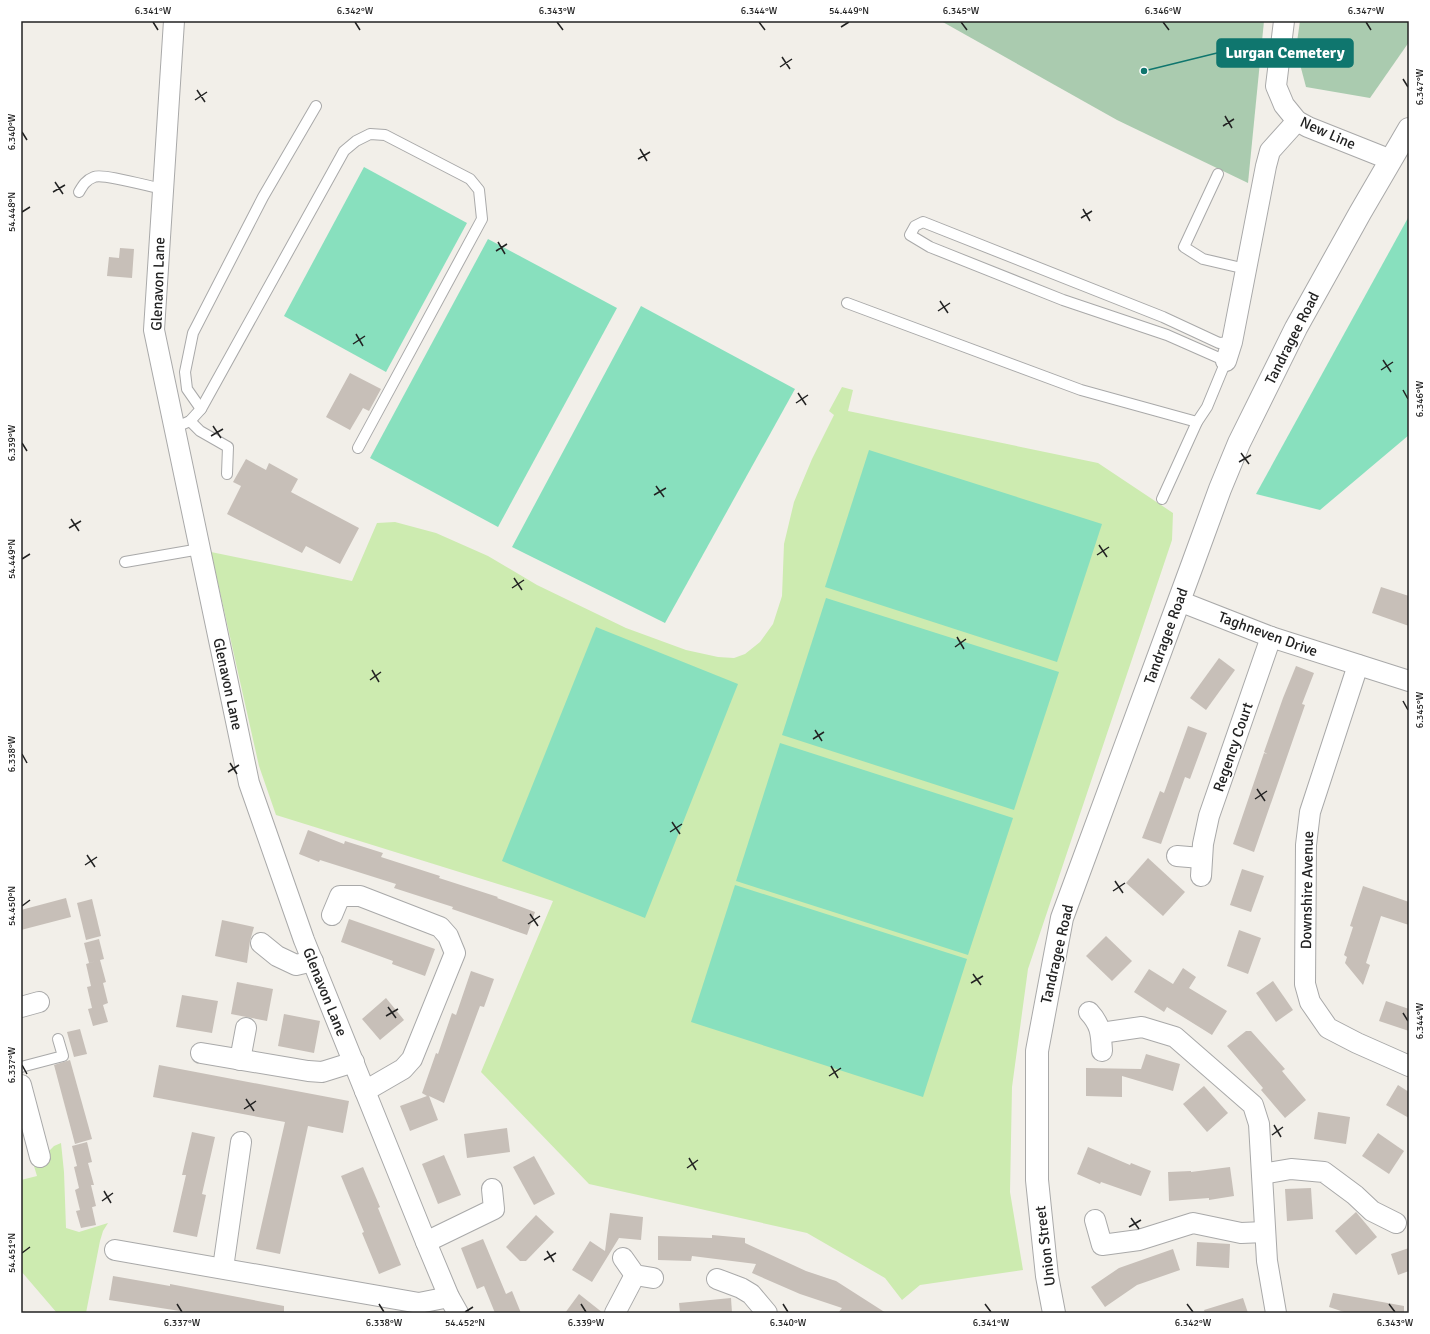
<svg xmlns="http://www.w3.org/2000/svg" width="1430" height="1334" font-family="Signika,sans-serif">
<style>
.grass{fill:#cdebb0}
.cemetery{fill:#aacbaf}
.pitch{fill:#88e0be}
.building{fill:#c7bfb8}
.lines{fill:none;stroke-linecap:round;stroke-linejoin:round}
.service-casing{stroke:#a9a9a9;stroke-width:12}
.minor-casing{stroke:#a9a9a9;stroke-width:22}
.tertiary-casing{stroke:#a9a9a9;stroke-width:24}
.service{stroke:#fff;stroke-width:10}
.minor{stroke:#fff;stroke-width:20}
.tertiary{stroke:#fff;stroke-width:22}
.ticks{fill:none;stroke:#222;stroke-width:1.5}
.labels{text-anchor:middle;stroke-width:3.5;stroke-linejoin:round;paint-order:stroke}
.street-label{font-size:15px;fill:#222;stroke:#fff}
.leader{fill:none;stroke:#0f766e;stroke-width:1.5}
.callout-dot{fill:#0f766e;stroke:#fff;stroke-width:1.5}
.callout{fill:#0f766e;stroke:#0f766e;stroke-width:1.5}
.callout-label{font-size:16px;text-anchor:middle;font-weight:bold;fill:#fff}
.neatline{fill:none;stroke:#222;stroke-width:1.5}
.ticks-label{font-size:10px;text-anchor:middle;fill:#222}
</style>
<rect width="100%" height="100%" fill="#f2efe9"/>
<!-- grass -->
<g class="grass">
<polygon points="842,387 853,390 848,411 1098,463 1173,513 1172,540 1028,969 1012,1087 1010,1192 1023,1270 920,1285 902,1300 885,1278 807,1233 589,1184 481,1072 553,901 276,815 259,766 211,552 352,581 377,523 395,522 436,533 488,556 537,585 626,628 686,650 718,657 734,658 745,654 760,642 773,624 782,596 784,544 794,502 812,459 834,415 829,411"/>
<polygon points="61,1143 64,1172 66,1228 79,1232 108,1223 103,1231 100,1241 86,1313 57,1313 21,1271 21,1180 37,1176 34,1166 49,1162 49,1151 54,1146"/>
</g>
<!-- cemetery -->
<g class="cemetery">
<polygon points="941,21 1264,21 1248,183 1117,120"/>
<polygon points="1300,21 1409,21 1409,42 1370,98 1306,87 1296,49"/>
</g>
<!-- pitch -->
<g class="pitch">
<polygon points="364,167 467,223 386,372 284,316"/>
<polygon points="1409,216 1409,435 1320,510 1256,494"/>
<polygon points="488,239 617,308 498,527 370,458"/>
<polygon points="641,306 795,389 665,623 512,547"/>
<polygon points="869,450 1102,524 1057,662 825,587"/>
<polygon points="826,598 1059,672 1014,810 782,735"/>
<polygon points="596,627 738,684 645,918 502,861"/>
<polygon points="780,743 1013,818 968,955 736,881"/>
<polygon points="735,885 967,959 923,1097 691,1022"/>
</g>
<!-- building -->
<g class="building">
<polygon points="120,248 134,249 132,278 107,276 109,257 119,258"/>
<polygon points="350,373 381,389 369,411 363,408 350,430 326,417"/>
<polygon points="246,459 266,470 269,463 298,479 291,492 359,528 340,564 306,546 302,553 227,514 241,486 233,482"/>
<polygon points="1381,587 1409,596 1409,626 1372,613"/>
<polygon points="1219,658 1235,670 1206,710 1190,698"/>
<polygon points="1296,666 1314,673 1302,704 1305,705 1254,852 1233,844 1264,753 1267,754 1264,752 1283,698"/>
<polygon points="1188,726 1207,733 1190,779 1185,777 1161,844 1142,838 1160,791 1164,793"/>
<polygon points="308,830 344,844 345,841 383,853 381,857 440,876 439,878 498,897 497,898 535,912 527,935 452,909 453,907 394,888 396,884 320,860 319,862 299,854"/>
<polygon points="1148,858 1185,892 1163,916 1126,883"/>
<polygon points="1242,869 1264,876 1251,912 1230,905"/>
<polygon points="1363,886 1409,902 1409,925 1381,916 1366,963 1370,965 1363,985 1345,963 1347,957 1344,955 1353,927 1350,926"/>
<polygon points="66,898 71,917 21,930 21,910"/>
<polygon points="92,899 101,936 86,940 77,903"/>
<polygon points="349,919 435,949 425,976 392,964 393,961 341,942"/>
<polygon points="222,920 254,927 250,941 247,963 215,956"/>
<polygon points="1239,930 1261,938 1248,974 1227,966"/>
<polygon points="1106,936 1132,961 1112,981 1086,956"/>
<polygon points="99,939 104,959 100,960 106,982 103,983 108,1003 103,1005 108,1022 93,1026 88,1009 92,1008 87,987 91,986 86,964 96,961 89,963 84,943"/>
<polygon points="1183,968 1196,977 1189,988 1227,1011 1212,1035 1167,1007 1164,1012 1134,992 1149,969 1173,984"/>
<polygon points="471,971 494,979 484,1007 480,1006 444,1103 429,1096 438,1120 410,1131 400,1106 427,1096 422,1093 436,1053 438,1054 452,1013 456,1015"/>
<polygon points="1273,981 1293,1010 1276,1022 1256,993"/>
<polygon points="237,982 273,989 267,1021 231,1014"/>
<polygon points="182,995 218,1001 212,1033 176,1027"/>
<polygon points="386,998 404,1020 380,1040 362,1019"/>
<polygon points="1386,1001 1409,1009 1409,1031 1379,1021"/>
<polygon points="284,1014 320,1021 314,1053 278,1046"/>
<polygon points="80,1029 87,1054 74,1057 67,1032"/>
<polygon points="1246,1031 1251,1031 1285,1069 1282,1071 1306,1100 1285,1118 1261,1090 1263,1088 1227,1046"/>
<polygon points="1146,1054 1180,1064 1173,1091 1122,1076 1122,1097 1086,1096 1086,1068 1141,1069"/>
<polygon points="70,1060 92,1139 75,1144 54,1065"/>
<polygon points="159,1065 349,1101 343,1133 308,1126 280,1254 256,1249 285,1122 153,1097"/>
<polygon points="1398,1085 1409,1092 1409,1118 1386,1105"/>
<polygon points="1204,1086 1228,1113 1207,1132 1183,1104"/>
<polygon points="1318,1112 1350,1117 1346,1144 1314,1139"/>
<polygon points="507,1128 510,1152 467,1158 464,1134"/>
<polygon points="192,1132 215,1137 202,1194 206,1195 197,1237 173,1232 186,1175 182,1175"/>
<polygon points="1378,1133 1404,1151 1389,1174 1362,1156"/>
<polygon points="87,1142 92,1162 88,1163 94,1185 91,1185 96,1206 86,1209 92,1207 96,1225 81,1228 76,1211 80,1210 75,1190 79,1188 74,1167 77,1166 72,1146"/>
<polygon points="1088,1147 1130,1165 1131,1163 1151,1171 1141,1196 1101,1182 1100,1184 1077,1174"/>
<polygon points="444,1155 461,1195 438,1204 422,1164"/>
<polygon points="534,1156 555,1194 534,1205 513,1167"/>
<polygon points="363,1167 380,1207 378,1208 401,1265 379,1274 362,1233 364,1232 341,1176"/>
<polygon points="1230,1167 1234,1196 1209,1200 1209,1198 1169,1201 1168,1172 1191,1171 1191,1172"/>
<polygon points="1311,1188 1313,1219 1287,1221 1285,1189"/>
<polygon points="1356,1212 1377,1237 1356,1255 1335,1231"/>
<polygon points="610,1213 643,1217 641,1240 619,1238 592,1282 572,1270 590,1241 605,1251"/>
<polygon points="536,1215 554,1232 526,1261 520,1261 506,1247"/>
<polygon points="712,1235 745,1238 745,1243 806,1271 836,1281 886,1313 838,1313 842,1308 800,1294 752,1273 756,1264 692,1256 691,1261 658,1260 658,1236 712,1238"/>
<polygon points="483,1239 506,1294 512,1291 521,1313 495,1313 484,1286 477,1289 461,1248"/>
<polygon points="1197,1242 1230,1244 1229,1268 1196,1266"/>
<polygon points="1409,1248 1409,1271 1398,1275 1391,1254"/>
<polygon points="1173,1249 1180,1270 1137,1285 1105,1307 1091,1287 1119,1268"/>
<polygon points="113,1276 170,1286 170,1284 284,1306 284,1313 193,1313 109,1300"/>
<polygon points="1333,1293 1404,1306 1404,1313 1347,1313 1329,1307"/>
<polygon points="579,1294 603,1313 565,1313"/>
<polygon points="731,1298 732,1313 680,1313 679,1303"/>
<polygon points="1243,1298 1248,1313 1205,1313 1204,1310"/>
</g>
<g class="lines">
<!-- service casing -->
<g class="service-casing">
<g id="service">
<polyline points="1218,174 1184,247 1203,259 1246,269"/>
<path d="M79,192c4,-7 7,-12 15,-15 9,-4 57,10 69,12"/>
<polyline points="847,303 1081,390 1197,422"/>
<polyline points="201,409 187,389 185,372 193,333 263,197 316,106"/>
<polyline points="190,421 200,431 228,447 227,474"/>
<polyline points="174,428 190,421 201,409 344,151 356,141 370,134 385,135 470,179 479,190 482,219 358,448"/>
<polyline points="1162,499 1197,422 1207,407 1226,361 1167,335 1063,300 930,247 910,235 915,226 923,222 1163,317 1219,343 1232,342"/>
<polyline points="125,562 200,549"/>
<polyline points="21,1067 63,1056 58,1039"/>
</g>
</g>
<!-- minor casing -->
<g class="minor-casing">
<g id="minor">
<polyline points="174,21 154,330 249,783 304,940 426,1242 449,1297 458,1313"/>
<polyline points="1284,21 1276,86 1284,105 1297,121 1308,127 1391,160"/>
<polyline points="1226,361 1232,342 1266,166 1270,151 1297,121"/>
<polyline points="1179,601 1271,637 1409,681"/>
<polyline points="1358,665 1310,812 1306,845 1305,984 1310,1002 1328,1028 1357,1043 1409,1066"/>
<polyline points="1177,856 1201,858"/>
<polyline points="1201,876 1203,844 1209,816 1271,637"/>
<polyline points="332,915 340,896 360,896 440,927 448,936 455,953 412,1059 403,1069 365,1091"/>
<polyline points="261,943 277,956 296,965 313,961"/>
<polyline points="21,1007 39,1002"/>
<path d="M1089,1012c12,13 12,22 13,39"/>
<polyline points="1101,1033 1142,1027 1175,1037 1253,1105 1259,1124 1267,1261 1276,1313"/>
<polyline points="201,1053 308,1071 322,1072 354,1062"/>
<polyline points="240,1060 246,1028"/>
<polyline points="21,1085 40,1157"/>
<polyline points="1262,1174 1291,1169 1324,1172 1355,1195 1372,1211 1396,1223"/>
<polyline points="1095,1220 1102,1245 1139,1240 1193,1223 1241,1233 1265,1232"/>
<polyline points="426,1242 494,1209 492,1189"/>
<polyline points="115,1250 419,1303 449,1297"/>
<polyline points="623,1258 635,1275 653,1278"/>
<polyline points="223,1268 241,1142"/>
<polyline points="717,1279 741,1288 751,1294 767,1313"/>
<polyline points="615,1313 635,1275"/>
</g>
</g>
<!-- tertiary casing -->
<g class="tertiary-casing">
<polyline id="tertiary" points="1054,1313 1047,1276 1037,1180 1037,1051 1062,918 1193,563 1220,489 1239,443 1296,328 1360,213 1409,129"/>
</g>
<!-- service -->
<use href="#service" class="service"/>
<!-- minor -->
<use href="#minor" class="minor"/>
<!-- tertiary -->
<use href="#tertiary" class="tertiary"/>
</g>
<!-- ticks -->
<path class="ticks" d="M153,22l5,8M355,22l5,8M557,22l6,8M759,22l6,8M961,22l6,8M1163,22l6,8M1366,22l5,8M841,27l8,-5M782,57l8,12M780,67l12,-8M1403,79l5,8M197,90l8,12M195,100l12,-8M1225,116l7,12M1223,126l11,-7M22,132l5,8M640,149l7,12M638,159l12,-7M55,182l8,12M53,192l12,-7M1083,209l7,12M22,212l8,-5M1081,218l11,-7M498,242l7,12M496,251l11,-7M940,301l8,12M938,311l12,-8M356,334l7,12M353,344l12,-8M1383,360l8,12M1381,370l12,-8M1403,390l5,9M798,393l8,12M796,403l12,-8M213,426l8,12M211,436l12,-7M22,443l5,8M1241,453l8,11M1239,462l12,-7M656,486l8,11M654,495l12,-7M71,519l8,12M69,528l12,-7M1099,545l8,12M1097,555l12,-8M22,559l8,-5M514,578l8,12M512,588l12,-8M957,637l7,12M955,647l11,-8M372,670l7,12M370,680l11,-8M1403,701l5,9M815,730l7,11M813,739l11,-7M22,754l5,9M230,763l7,11M228,772l11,-7M1257,789l8,12M1255,799l12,-8M672,822l8,12M670,832l12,-8M87,855l8,12M85,865l12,-8M1115,881l8,12M1113,891l12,-8M22,906l8,-6M530,914l8,12M528,924l12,-8M973,974l8,11M971,983l12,-7M388,1007l8,11M1403,1013l5,8M386,1016l12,-7M22,1065l5,9M831,1066l7,12M829,1076l12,-8M246,1099l8,12M244,1109l12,-8M1274,1125l7,12M1272,1135l11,-8M689,1158l7,12M687,1168l11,-8M104,1191l7,12M102,1201l11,-8M1131,1218l8,11M1129,1227l12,-7M547,1251l7,11M22,1253l8,-6M544,1260l12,-7M177,1304l5,8M379,1304l5,8M581,1304l5,8M783,1304l5,8M985,1304l6,8M1187,1304l6,8M1389,1304l6,8M465,1312l8,-5"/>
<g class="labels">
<!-- street labels -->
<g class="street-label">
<text transform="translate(1328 133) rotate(24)" y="5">New Line</text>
<text transform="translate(158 284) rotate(-88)" y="5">Glenavon Lane</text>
<text transform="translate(1292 338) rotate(-63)" y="5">Tandragee Road</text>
<text transform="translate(1268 634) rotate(20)" y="5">Taghneven Drive</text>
<text transform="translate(1166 636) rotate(-70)" y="5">Tandragee Road</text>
<text transform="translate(228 684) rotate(78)" y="5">Glenavon Lane</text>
<text transform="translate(1233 747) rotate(-71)" y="5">Regency Court</text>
<text transform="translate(1307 890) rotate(-89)" y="5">Downshire Avenue</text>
<text transform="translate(1057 954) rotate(-77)" y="5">Tandragee Road</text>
<text transform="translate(325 992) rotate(68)" y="5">Glenavon Lane</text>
<text transform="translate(1045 1246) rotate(-97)" y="5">Union Street</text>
</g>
</g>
<!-- callouts -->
<path class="leader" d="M1144 71L1217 53"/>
<circle class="callout-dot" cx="1144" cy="71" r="4"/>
<rect class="callout" x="1217" y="39" width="136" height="28" rx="4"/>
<g class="callout-label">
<text x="1285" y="58">Lurgan Cemetery</text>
</g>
<!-- border -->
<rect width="1430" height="1334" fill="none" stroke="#ffffff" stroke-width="44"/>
<rect x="22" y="22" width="1386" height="1290" class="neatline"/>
<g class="ticks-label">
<text x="153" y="14">6.341°W</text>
<text x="355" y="14">6.342°W</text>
<text x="557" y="14">6.343°W</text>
<text x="759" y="14">6.344°W</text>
<text x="849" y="14">54.449°N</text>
<text x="961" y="14">6.345°W</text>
<text x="1163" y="14">6.346°W</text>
<text x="1366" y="14">6.347°W</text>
<text transform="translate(1419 87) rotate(-90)" y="4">6.347°W</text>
<text transform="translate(11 132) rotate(-90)" y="4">6.340°W</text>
<text transform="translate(11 212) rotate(-90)" y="4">54.448°N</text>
<text transform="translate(1419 399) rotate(-90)" y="4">6.346°W</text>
<text transform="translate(11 443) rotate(-90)" y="4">6.339°W</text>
<text transform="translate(11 559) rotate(-90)" y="4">54.449°N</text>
<text transform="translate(1419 710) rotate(-90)" y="4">6.345°W</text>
<text transform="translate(11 754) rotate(-90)" y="4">6.338°W</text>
<text transform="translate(11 906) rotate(-90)" y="4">54.450°N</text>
<text transform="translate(1419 1021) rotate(-90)" y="4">6.344°W</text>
<text transform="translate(11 1065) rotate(-90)" y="4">6.337°W</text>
<text transform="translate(11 1253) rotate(-90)" y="4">54.451°N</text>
<text x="182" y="1326">6.337°W</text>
<text x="384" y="1326">6.338°W</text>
<text x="465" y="1326">54.452°N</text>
<text x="586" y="1326">6.339°W</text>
<text x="788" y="1326">6.340°W</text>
<text x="991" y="1326">6.341°W</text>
<text x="1193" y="1326">6.342°W</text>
<text x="1395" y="1326">6.343°W</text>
</g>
</svg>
